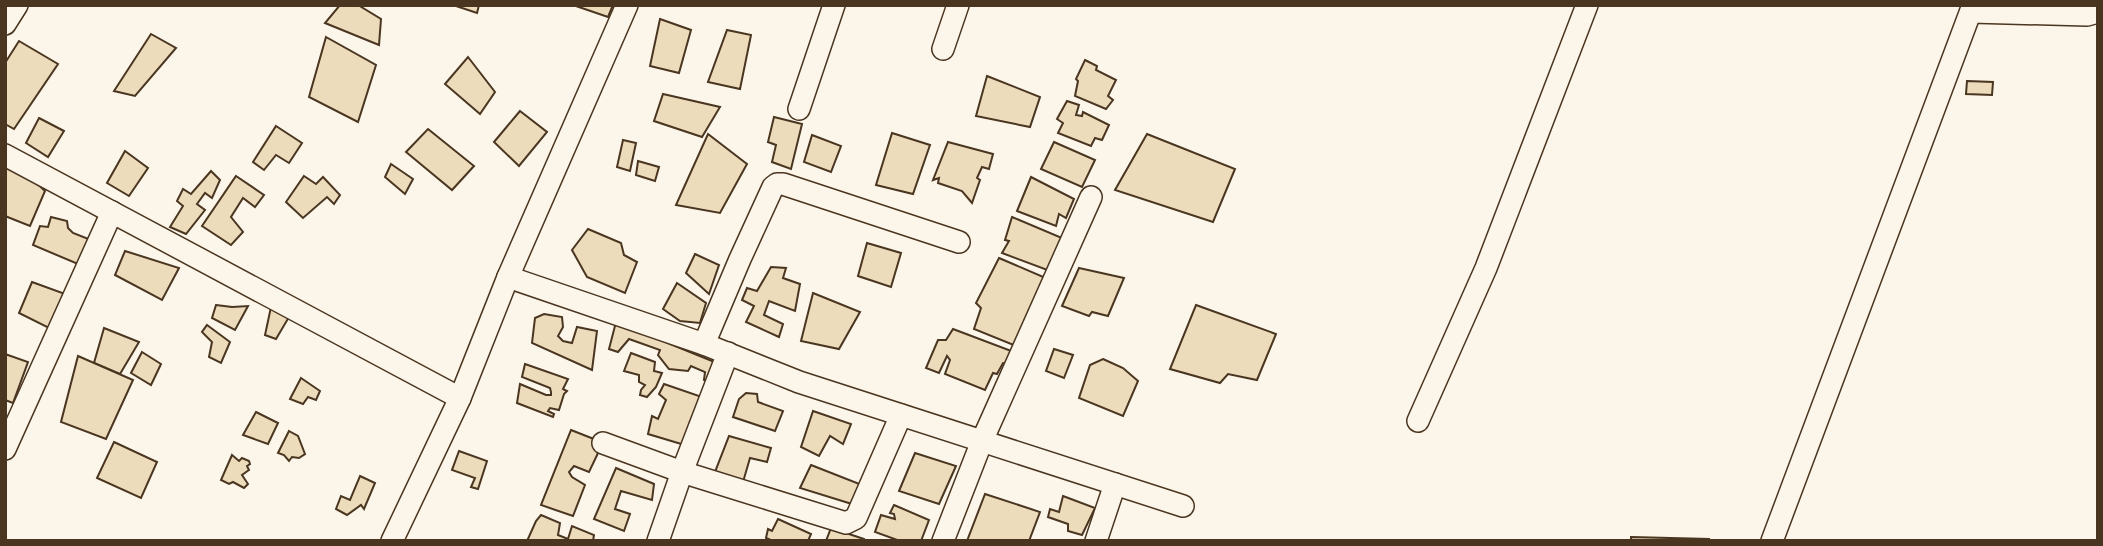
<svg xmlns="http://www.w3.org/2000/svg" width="2103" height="546" font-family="'Source Sans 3',sans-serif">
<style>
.building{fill:#ecdcbc;stroke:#4a3520;stroke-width:2}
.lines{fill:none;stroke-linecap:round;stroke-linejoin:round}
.minor-casing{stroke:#4a3520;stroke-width:24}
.minor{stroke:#fbf6e9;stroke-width:21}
</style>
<rect width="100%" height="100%" fill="#fbf6e9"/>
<!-- building -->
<g class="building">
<polygon points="340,5 358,5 381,19 379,45 325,23"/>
<polygon points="453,5 479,5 477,13"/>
<polygon points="573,5 613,5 608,17"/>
<polygon points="660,19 691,30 679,73 650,66"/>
<polygon points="727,30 751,35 740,89 708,82"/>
<polygon points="151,34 176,48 135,96 114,91"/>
<polygon points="326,37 376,65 358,122 309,97"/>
<polygon points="19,41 58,64 14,129 5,124 5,63"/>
<polygon points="468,57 495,92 480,114 445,84"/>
<polygon points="1085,60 1097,66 1096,70 1116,80 1108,96 1113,100 1106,109 1075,96 1078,81 1076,79"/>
<polygon points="987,76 1040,97 1030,127 976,116"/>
<polygon points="1967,81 1993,82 1992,95 1966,94"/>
<polygon points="663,94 720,107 702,137 654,121"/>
<polygon points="1067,101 1079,105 1076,115 1082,116 1083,112 1109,125 1102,140 1095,138 1091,146 1058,133 1063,123 1057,119"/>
<polygon points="520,111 547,132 519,166 494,142"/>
<polygon points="774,117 802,124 791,169 772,162 776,145 768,142"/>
<polygon points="39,118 64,131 48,157 26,143"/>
<polygon points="276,126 302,143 289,163 276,155 264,170 253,162"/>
<polygon points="428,129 474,166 452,190 406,152"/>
<polygon points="892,133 930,145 913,194 876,185"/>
<polygon points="708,134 747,164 720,213 676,205"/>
<polygon points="1147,134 1235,169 1213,222 1115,190"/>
<polygon points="812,135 841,146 831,172 804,162"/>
<polygon points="623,140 636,143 630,171 617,167"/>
<polygon points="948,142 993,154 989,169 982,167 977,178 980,180 972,203 962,191 938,183 939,178 933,180"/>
<polygon points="1054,142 1095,160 1082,187 1041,169"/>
<polygon points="125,151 148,168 129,196 107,183"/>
<polygon points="8,156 45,191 30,226 5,216 5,162"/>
<polygon points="638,161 659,167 655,181 636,175"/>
<polygon points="391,164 413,179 405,194 385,177"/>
<polygon points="211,171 220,180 212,198 205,193 197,204 205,210 186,234 170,227 183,206 177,201 183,189 191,194"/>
<polygon points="236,176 264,195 255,207 243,198 231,217 243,232 231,245 202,226"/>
<polygon points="304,176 316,184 323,177 340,195 334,204 327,197 303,218 286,202"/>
<polygon points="1031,177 1074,199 1066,218 1059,214 1056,226 1017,211"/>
<polygon points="51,217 67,221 68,228 73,233 91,240 78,264 33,245 40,226 48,227"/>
<polygon points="1012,217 1062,238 1050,271 1002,253 1009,241 1005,240"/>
<polygon points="588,229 621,243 624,255 637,262 625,293 587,277 572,250"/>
<polygon points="867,243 901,253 891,287 858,276"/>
<polygon points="125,251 179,268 162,300 115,275"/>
<polygon points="695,254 719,265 709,294 686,273"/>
<polygon points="999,258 1048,279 1016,346 974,329 981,308 976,303"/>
<polygon points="771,267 786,268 783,278 800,284 795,311 769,301 764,315 783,324 779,337 746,322 754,306 742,300 747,288 757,291"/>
<polygon points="1079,268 1124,278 1108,316 1092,312 1089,316 1062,306"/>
<polygon points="32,282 68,295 53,330 19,313"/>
<polygon points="677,283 706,303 700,323 680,321 663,309"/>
<polygon points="813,293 860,312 839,349 801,341"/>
<polygon points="216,305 232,307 248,306 235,330 212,318"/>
<polygon points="1196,305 1276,334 1257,380 1228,374 1220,383 1170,369"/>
<polygon points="271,307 289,317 276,339 265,335"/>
<polygon points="544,314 562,317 563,327 558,336 563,341 572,343 577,327 597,331 592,370 532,343 535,318"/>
<polygon points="616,322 717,363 711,381 704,380 705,372 691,366 688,371 669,369 658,355 660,350 629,339 618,352 609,349"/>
<polygon points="207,325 230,342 221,363 209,357 212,342 202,332"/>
<polygon points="104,328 139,342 120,374 94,363"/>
<polygon points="953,329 1014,352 1008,364 1003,363 997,374 993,373 985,390 945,374 950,360 947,356 939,373 926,368 938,340 946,340"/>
<polygon points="1054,349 1073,355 1064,378 1046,371"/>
<polygon points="142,352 161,364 151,385 131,373"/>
<polygon points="631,353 655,362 654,371 662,373 656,387 647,397 640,395 641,390 645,385 639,382 639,375 624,371"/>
<polygon points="5,354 28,362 13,403 5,400"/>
<polygon points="78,356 133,380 106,439 61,422"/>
<polygon points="1103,359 1123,368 1138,381 1123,416 1079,398 1090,365"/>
<polygon points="525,364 568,379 563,389 567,391 564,394 559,410 550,408 548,411 554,414 553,417 517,403 520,384 546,395 551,395 551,392 550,388 522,377"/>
<polygon points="301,378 320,391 316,400 308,397 303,404 290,399"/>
<polygon points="664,384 705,398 688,446 648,434 652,416 658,419 666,400 659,394"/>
<polygon points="746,393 757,394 758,402 783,411 775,431 733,417 739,399"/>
<polygon points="813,411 851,424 843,444 830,436 819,456 801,447"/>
<polygon points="256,412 278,423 268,444 243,435"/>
<polygon points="571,430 599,441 599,451 589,472 574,466 569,472 572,477 585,485 573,516 541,505"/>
<polygon points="289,431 298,436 305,454 299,458 292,457 289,461 284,455 278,453"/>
<polygon points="729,436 771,448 767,462 750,458 743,482 715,472"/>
<polygon points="114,442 157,462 141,498 97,478"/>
<polygon points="459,451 487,461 478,489 471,487 475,478 452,470"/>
<polygon points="915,453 956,466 939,504 899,491"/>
<polygon points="232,455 239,461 242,458 249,461 250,464 247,466 249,470 242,475 248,484 244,488 233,482 229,484 221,480"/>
<polygon points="811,465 862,485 852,504 800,488"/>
<polygon points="616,468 654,484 652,500 621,491 615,509 630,514 624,531 594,519"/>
<polygon points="360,476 375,483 364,509 361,505 347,515 336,509 341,496 350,500"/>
<polygon points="985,494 1040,512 1029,541 967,541"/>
<polygon points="1063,496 1095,508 1082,535 1068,531 1068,524 1048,517 1050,509 1059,512"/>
<polygon points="894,505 929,520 921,541 900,541 875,532 881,515 895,519 894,514 890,513"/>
<polygon points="541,515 560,523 558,535 568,539 572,526 594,535 593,541 527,541 536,521"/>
<polygon points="778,519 811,534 808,541 773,541 766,538 768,529 772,531"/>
<polygon points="831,528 864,539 864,541 826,541"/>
<polygon points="1631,537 1709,539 1709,541 1631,541"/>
</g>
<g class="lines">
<!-- minor casing -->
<g class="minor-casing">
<g id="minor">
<polyline points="1971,12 2087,15 2098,12"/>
<polyline points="5,24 17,5"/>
<polyline points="943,49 958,5"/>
<polyline points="799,109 834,5"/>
<polyline points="5,155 460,398"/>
<polyline points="508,277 704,344 799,382 1183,506"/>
<polyline points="704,344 740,259 773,187 777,184 783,184 959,242"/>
<polyline points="1418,421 1486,268 1587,5"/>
<polyline points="603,443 682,472 846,523 856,518 901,415"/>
<polyline points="5,449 112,212"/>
<polyline points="392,541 460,398 508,277 627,5"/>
<polyline points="658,541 682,472 728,353"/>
<polyline points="943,541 982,441 1091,197"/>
<polyline points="1096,541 1115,484"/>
<polyline points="1772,541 1973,5"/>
</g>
</g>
<!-- minor -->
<use href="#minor" class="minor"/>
</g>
<!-- border -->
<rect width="2103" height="546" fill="none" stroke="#4a3520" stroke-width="14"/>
</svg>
